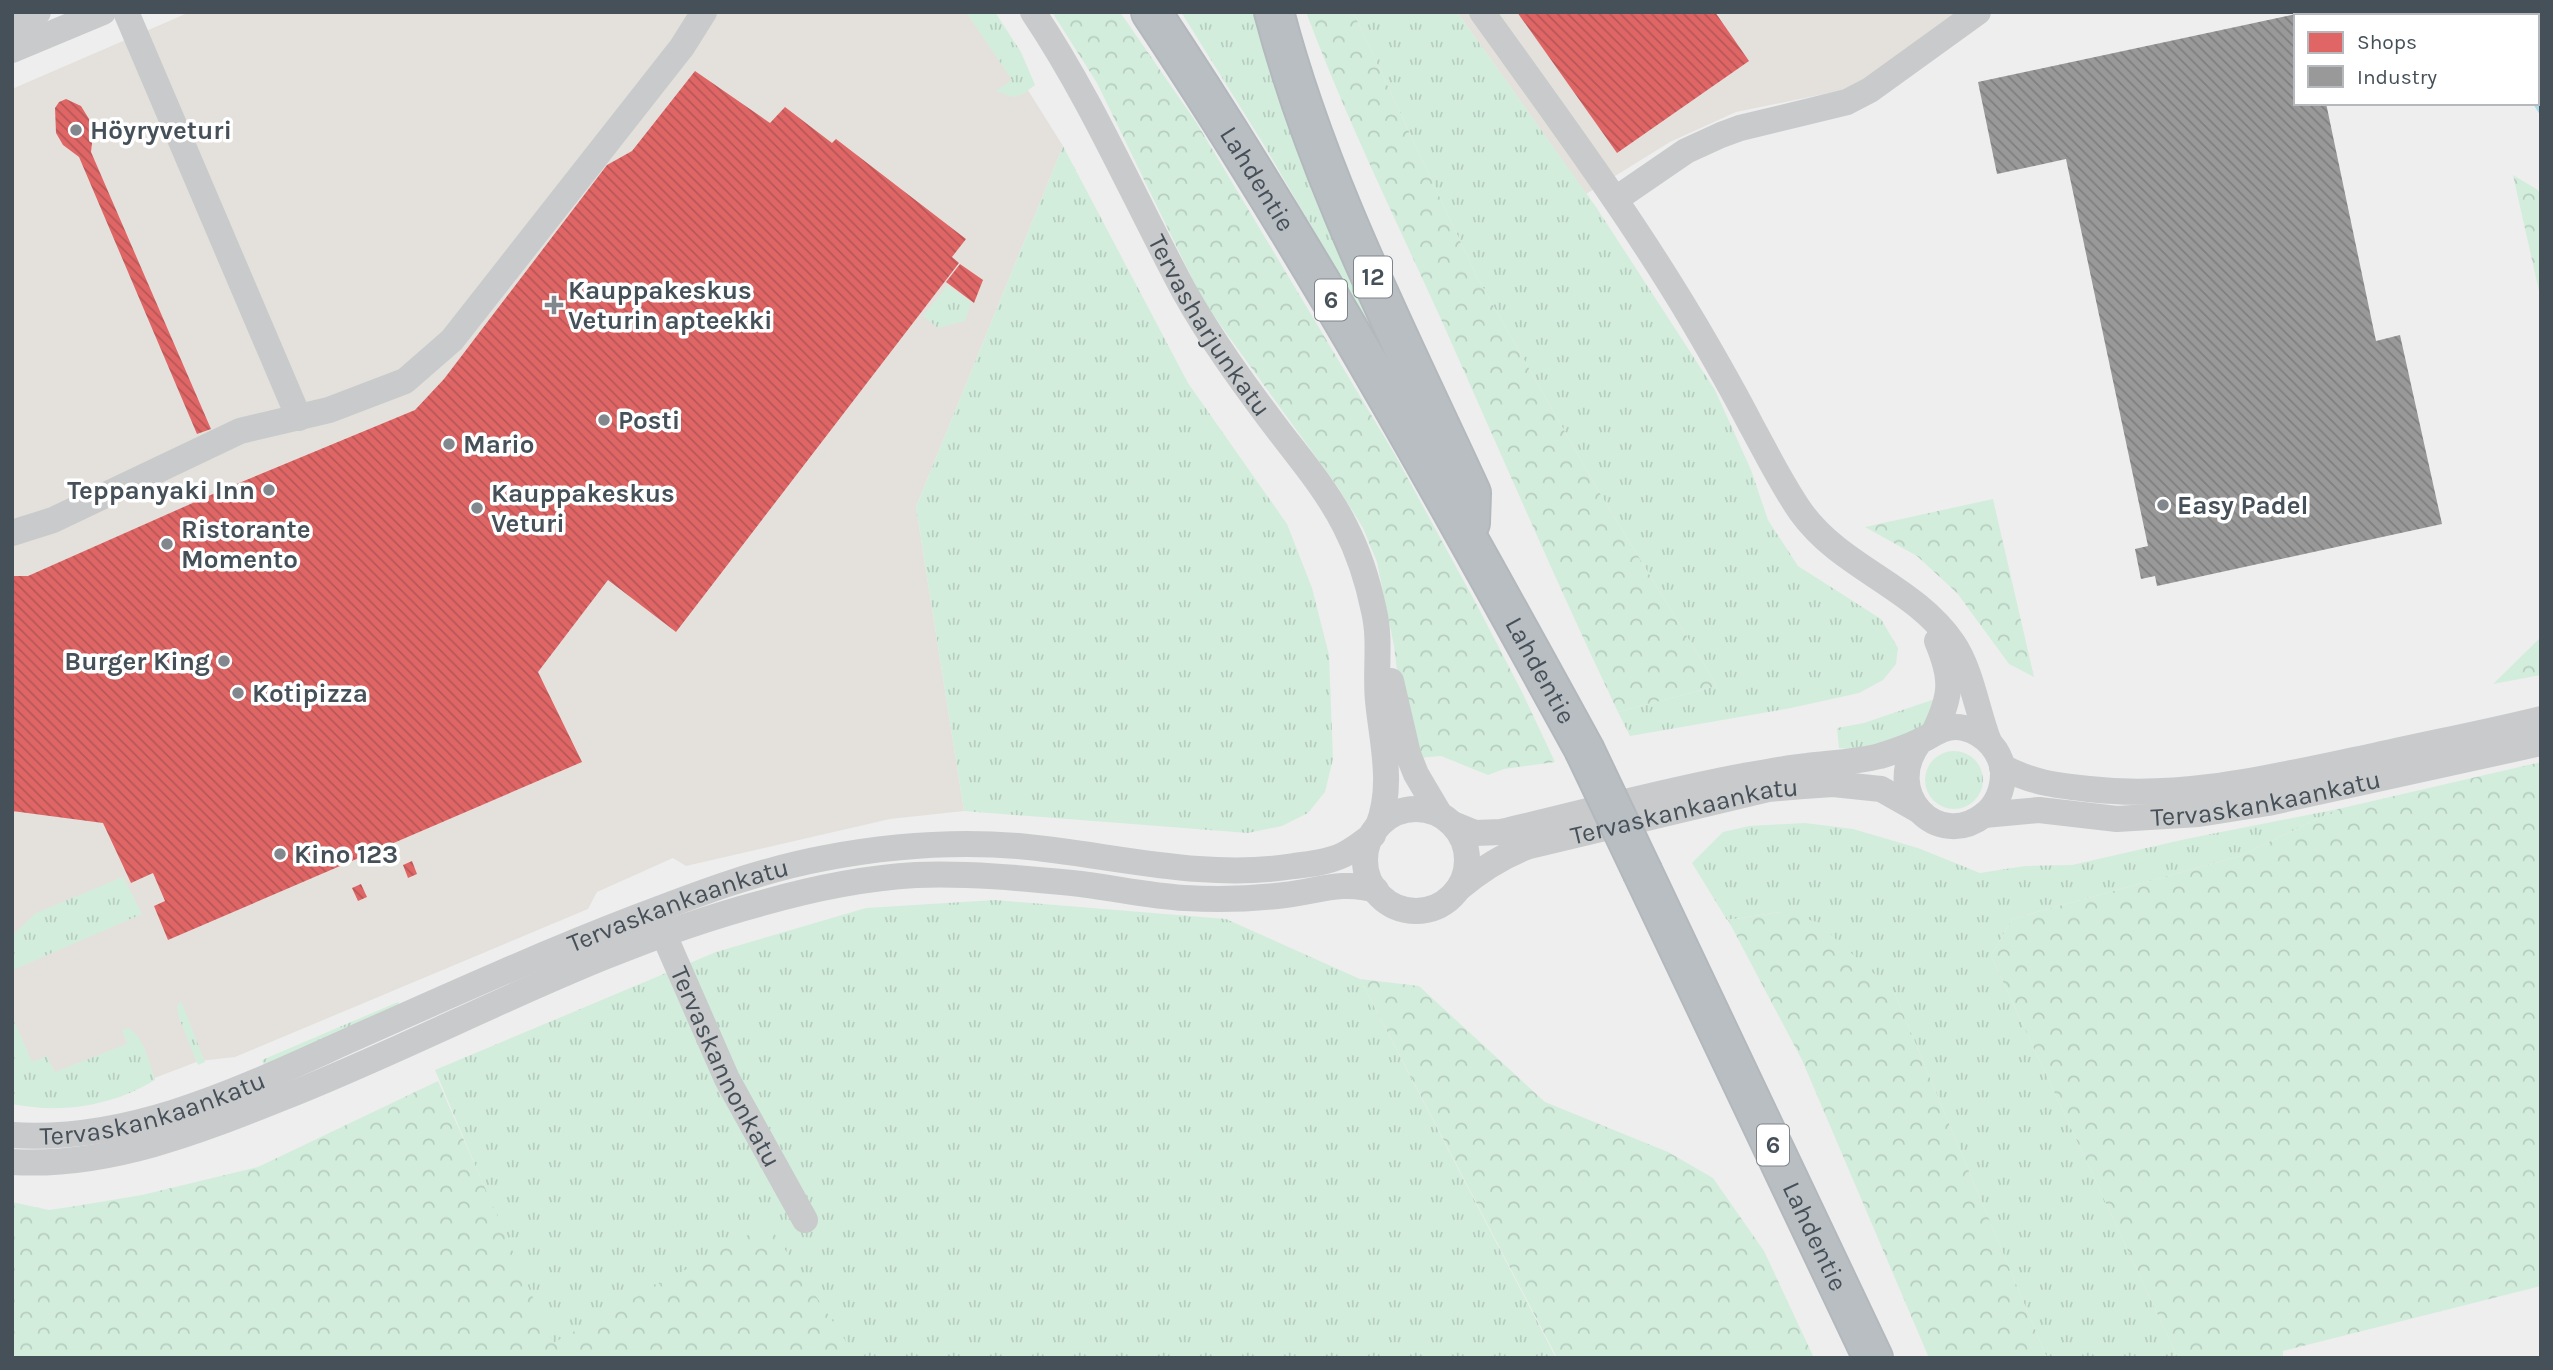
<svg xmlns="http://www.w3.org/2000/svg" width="2553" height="1370" font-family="Karla,sans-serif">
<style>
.commercial{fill:#e4e1dc}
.grass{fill:url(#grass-tufts)}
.forest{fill:url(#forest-crowns)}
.shops{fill:url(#shops-back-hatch)}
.industry{fill:url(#industry-back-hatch)}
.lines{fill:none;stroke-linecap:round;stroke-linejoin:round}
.stream{stroke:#a9dce8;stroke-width:6}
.highway-casing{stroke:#b3b8bc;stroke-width:42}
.minor{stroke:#c8cacc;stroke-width:26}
.highway{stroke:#b9bec3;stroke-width:38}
.highway-bridge-casing{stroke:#b3b8bc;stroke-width:42;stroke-linecap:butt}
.highway-bridge{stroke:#b9bec3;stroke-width:38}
.poi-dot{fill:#81878d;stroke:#fff;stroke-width:2.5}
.labels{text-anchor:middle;stroke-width:7;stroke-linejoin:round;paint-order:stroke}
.shield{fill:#fff;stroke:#7e848b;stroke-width:2}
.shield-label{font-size:24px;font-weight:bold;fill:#465059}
.poi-label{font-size:26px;font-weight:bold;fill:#465059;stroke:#fff;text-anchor:start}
.street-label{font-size:26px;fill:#465059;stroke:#fff}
</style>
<defs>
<pattern id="grass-tufts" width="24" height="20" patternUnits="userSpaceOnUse" patternTransform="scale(1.75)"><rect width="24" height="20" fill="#d3eddc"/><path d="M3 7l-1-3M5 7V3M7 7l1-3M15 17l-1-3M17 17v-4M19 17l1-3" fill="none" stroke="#b6cdbf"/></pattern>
<pattern id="forest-crowns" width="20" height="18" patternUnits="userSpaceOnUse" patternTransform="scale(1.75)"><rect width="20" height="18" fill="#d3eddc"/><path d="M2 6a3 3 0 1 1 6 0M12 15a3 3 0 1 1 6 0" fill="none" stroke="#b6cdbf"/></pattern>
<pattern id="shops-back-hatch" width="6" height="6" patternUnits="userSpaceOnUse" patternTransform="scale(1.75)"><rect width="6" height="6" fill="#e06666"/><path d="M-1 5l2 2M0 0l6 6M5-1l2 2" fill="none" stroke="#b75657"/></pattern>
<pattern id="industry-back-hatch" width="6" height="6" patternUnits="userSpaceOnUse" patternTransform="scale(1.75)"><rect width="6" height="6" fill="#999"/><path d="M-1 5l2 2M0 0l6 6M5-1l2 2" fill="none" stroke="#7f7f80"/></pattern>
</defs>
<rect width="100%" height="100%" fill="#eee"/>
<!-- commercial -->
<g class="commercial">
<polygon points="190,12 979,12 1063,146 916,507 964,811 890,819 686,866 673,858 597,892 588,909 235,1057 199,1061 123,1090 12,1103 12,89"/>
<polygon points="1457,12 1961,12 1858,87 1736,112 1670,142 1586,194"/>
</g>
<!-- grass -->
<g class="grass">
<polygon points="966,12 995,12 1021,52 1035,85 1023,94 1013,97 996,91 1012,80"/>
<polygon points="1181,12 1260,12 1394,368 1264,145"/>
<polygon points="1353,12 1457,12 1596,207 1715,390 1751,470 1768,520 1798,566 1881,619 1898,648 1896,664 1883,680 1859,693 1791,708 1630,736 1618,712 1717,686 1598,490 1477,277"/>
<polygon points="1063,146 1188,383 1287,524 1312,588 1329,655 1333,759 1325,792 1308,813 1282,826 1248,833 964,811 916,507"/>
<polygon points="948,285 971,302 965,321 938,328 923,316"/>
<path d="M1938,698c-5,9 -10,21 -16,29 -14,17 -62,24 -83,21l-2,-20 27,-5z"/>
<circle cx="1954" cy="780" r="29"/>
<polygon points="2338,809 2240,856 2012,919 1991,956 2178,1358 2047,1358 1894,992 1780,912 1727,920 1692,863 1723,832 1749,826 1805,823 1853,829 1918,848 1980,873 2025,866 2072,865 2186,839"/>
<polygon points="123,877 142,914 15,969 12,976 12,936 36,913"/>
<polygon points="995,900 1226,919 1360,979 1556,1358 854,1358 552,1348 435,1070 716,952 866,908"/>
<polygon points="181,1001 205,1062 198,1065 179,1018 177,1006"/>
<polygon points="398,1002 401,1007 264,1066 262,1060"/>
<path d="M12,1016l20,46 15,-6 8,16 72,-28 -5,-14 6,-2c17,10 21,35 27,52 -42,26 -94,34 -143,24z"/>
</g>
<!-- forest -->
<g class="forest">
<polygon points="1052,12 1120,12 1196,122 1394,453 1479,609 1522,692 1555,762 1504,769 1488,775 1441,756 1419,758 1401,703 1394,646 1377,562 1363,528 1337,486 1203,301 1097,83"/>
<path d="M1306,12h47l124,265 121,213 119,196 -99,26c-62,-130 -119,-263 -178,-395 -46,-101 -95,-201 -134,-305z"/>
<polygon points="2513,175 2538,190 2541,197 2541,300"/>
<polygon points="1993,499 2034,677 2009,664 1957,593 1917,556 1865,527"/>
<polygon points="2541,637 2541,675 2493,684"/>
<polygon points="2541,762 2541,1286 2283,1351 2283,1358 2178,1358 1991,956 2012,919 2240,856 2338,809"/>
<polygon points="1780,912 1817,922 1894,992 2047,1358 1929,1358 1802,1060 1728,920"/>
<polygon points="1360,979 1419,986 1545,1102 1668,1152 1713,1178 1764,1251 1814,1358 1557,1358"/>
<polygon points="438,1081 553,1343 768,1224 857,1358 12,1358 12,1202 49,1210 76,1206 142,1195 258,1167"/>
</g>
<!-- shops -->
<g class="shops">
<polygon points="1517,12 1715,12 1749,61 1617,153"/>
<polygon points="695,71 770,123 785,107 832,143 836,139 966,239 952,257 959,263 676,632 608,580 538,672 582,762 168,940 154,906 165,901 153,873 131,883 103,823 12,811 12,576 28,576 222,490 415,410 444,379 607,165 632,151"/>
<polygon points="66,99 81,106 89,119 93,134 91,152 211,429 197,434 79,157 63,145 56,133 55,108 59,102"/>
<polygon points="960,264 983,280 974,303 946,282"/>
<polygon points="412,861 417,874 408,878 403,865"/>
<polygon points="361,884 367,897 358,901 352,888"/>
</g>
<!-- industry -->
<polygon class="industry" points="2296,14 2296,103 2317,103 2317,105 2326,103 2376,341 2400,335 2442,524 2157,586 2155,576 2141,579 2135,549 2148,546 2066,159 1997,174 1978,82"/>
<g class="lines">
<!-- stream -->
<polyline class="stream" points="2536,103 2541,111"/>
<!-- highway casing -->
<g class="highway-casing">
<g id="highway">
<path id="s6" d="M1151,12c158,237 296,487 433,737"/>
<path d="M1274,12c44,168 125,324 197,481l-1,30"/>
<path id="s7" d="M1643,873l230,485"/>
</g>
</g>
<!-- minor -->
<g class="minor">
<polyline points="126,12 299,418"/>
<path id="s1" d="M1033,12c59,88 101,186 151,279 28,50 61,95 95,140 23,30 49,61 66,95 14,27 23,56 29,85 7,30 1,60 4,90 4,41 16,85 0,125"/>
<path d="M1482,12c73,102 148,203 212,311 20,34 39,67 57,102 16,29 31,60 50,87 40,56 113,74 152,131 18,26 24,68 36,99"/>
<polyline points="2485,12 2488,16"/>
<polyline points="2520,12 2524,16"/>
<polyline points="12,23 38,12"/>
<polyline points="2537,33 2541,38"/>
<polyline points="12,50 103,12"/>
<polyline points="2537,71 2541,76"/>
<polyline points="1616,199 1686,151 1721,135 1740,128 1847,102 1870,90 1978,12"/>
<polyline points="12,533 53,520 240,431 329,410 405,381 452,340 682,47 704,12"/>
<polyline points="1391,681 1408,754 1416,774 1439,813"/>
<path d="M1934,732c18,-37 19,-53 3,-91"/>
<path d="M2002,767c32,16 52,18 87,22 95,11 187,-13 280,-32 57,-13 115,-24 172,-38"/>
<circle cx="1416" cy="860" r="51"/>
<path id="s2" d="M1984,815l55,-5 78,9 82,-5 69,-11 273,-60"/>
<path d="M1453,824l22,9 26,-1c83,-19 164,-42 248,-57 19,-3 38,-7 58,-9 24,-3 49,-4 73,-10 13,-4 28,-9 40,-15 15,-7 26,-17 44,-13 21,5 38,24 39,45 0,16 -6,32 -19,42 -46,36 -104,-22 -64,-74"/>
<path id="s3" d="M1458,889c22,-19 44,-33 71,-43l239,-57 35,-3 30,-2 48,5 37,21"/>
<path id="s4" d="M657,919l70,160 78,141"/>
<path id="s5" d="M12,1135c121,8 233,-48 340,-96 94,-42 187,-84 283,-121 62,-24 125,-48 190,-60 63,-12 129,-17 193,-12 91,8 184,35 276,20 17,-2 34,-4 49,-11 11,-5 20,-13 30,-20"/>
<path d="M12,1162c95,6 188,-31 275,-66 158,-63 309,-149 475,-193 49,-14 102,-25 154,-28 52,-2 105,3 156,8 38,4 76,13 113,15 34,2 67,1 100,-3 33,-4 58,-15 91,-5"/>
</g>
<!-- highway -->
<use href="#highway" class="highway"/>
<!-- highway-bridge casing -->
<g class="highway-bridge-casing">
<polyline id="highway-bridge" points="1584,749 1643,873"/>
</g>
<!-- highway-bridge -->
<use href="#highway-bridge" class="highway-bridge"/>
</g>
<!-- markers -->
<g class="poi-dot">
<circle cx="76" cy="130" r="7"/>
<path d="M550.5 294.5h7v7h7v7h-7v7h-7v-7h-7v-7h7z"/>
<circle cx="604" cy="420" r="7"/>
<circle cx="449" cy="444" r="7"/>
<circle cx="269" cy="490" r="7"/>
<circle cx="2163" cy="505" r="7"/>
<circle cx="477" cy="508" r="7"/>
<circle cx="167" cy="544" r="7"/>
<circle cx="224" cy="661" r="7"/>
<circle cx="238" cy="693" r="7"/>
<circle cx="280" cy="854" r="7"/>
</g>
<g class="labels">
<!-- shield labels -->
<g class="shield">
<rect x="1354" y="256.5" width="38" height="41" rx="5"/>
<rect x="1315" y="279.5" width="32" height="41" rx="5"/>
<rect x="1757" y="1124.5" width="32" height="41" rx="5"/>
</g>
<g class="shield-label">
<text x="1373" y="285">12</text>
<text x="1331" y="308">6</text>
<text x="1773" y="1153">6</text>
</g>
<!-- poi labels -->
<g class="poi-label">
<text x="90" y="139">Höyryveturi</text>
<text x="568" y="299">Kauppakeskus<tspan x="568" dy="30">Veturin apteekki</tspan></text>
<text x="618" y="429">Posti</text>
<text x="463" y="453">Mario</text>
<text x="255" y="499" text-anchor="end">Teppanyaki Inn</text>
<text x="491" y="502">Kauppakeskus<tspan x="491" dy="30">Veturi</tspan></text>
<text x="2177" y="514">Easy Padel</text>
<text x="181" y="538">Ristorante<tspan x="181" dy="30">Momento</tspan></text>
<text x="210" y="670" text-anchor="end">Burger King</text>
<text x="252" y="702">Kotipizza</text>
<text x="294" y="863">Kino 123</text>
</g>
<!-- street labels -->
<g class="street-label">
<text dy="9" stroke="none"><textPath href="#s6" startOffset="198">Lahdentie</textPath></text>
<text dy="9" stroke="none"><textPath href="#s1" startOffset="360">Tervasharjunkatu</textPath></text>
<text dy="9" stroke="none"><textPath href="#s6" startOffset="765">Lahdentie</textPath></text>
<text dy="9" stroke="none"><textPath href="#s2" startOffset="284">Tervaskankaankatu</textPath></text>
<text dy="9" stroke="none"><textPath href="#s3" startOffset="243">Tervaskankaankatu</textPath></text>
<text dy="9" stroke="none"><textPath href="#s5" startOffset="710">Tervaskankaankatu</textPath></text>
<text dy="9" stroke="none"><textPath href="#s4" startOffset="163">Tervaskannonkatu</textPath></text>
<text dy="9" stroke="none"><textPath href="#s5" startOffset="144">Tervaskankaankatu</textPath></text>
<text dy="9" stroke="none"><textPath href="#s7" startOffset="402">Lahdentie</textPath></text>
</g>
</g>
<!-- border -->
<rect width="2553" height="1370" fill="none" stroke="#465059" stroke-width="28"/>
<!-- legend -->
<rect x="2294" y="14" width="245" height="91" fill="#ffffff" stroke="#b5b9bd" stroke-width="2"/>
<rect x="2308" y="32" width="35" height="21" fill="#e06666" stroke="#b5b9bd" stroke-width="2"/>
<text x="2357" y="49" font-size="21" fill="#465059">Shops</text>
<rect x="2308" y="66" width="35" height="21" fill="#999999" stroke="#b5b9bd" stroke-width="2"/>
<text x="2357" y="84" font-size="21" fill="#465059">Industry</text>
</svg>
